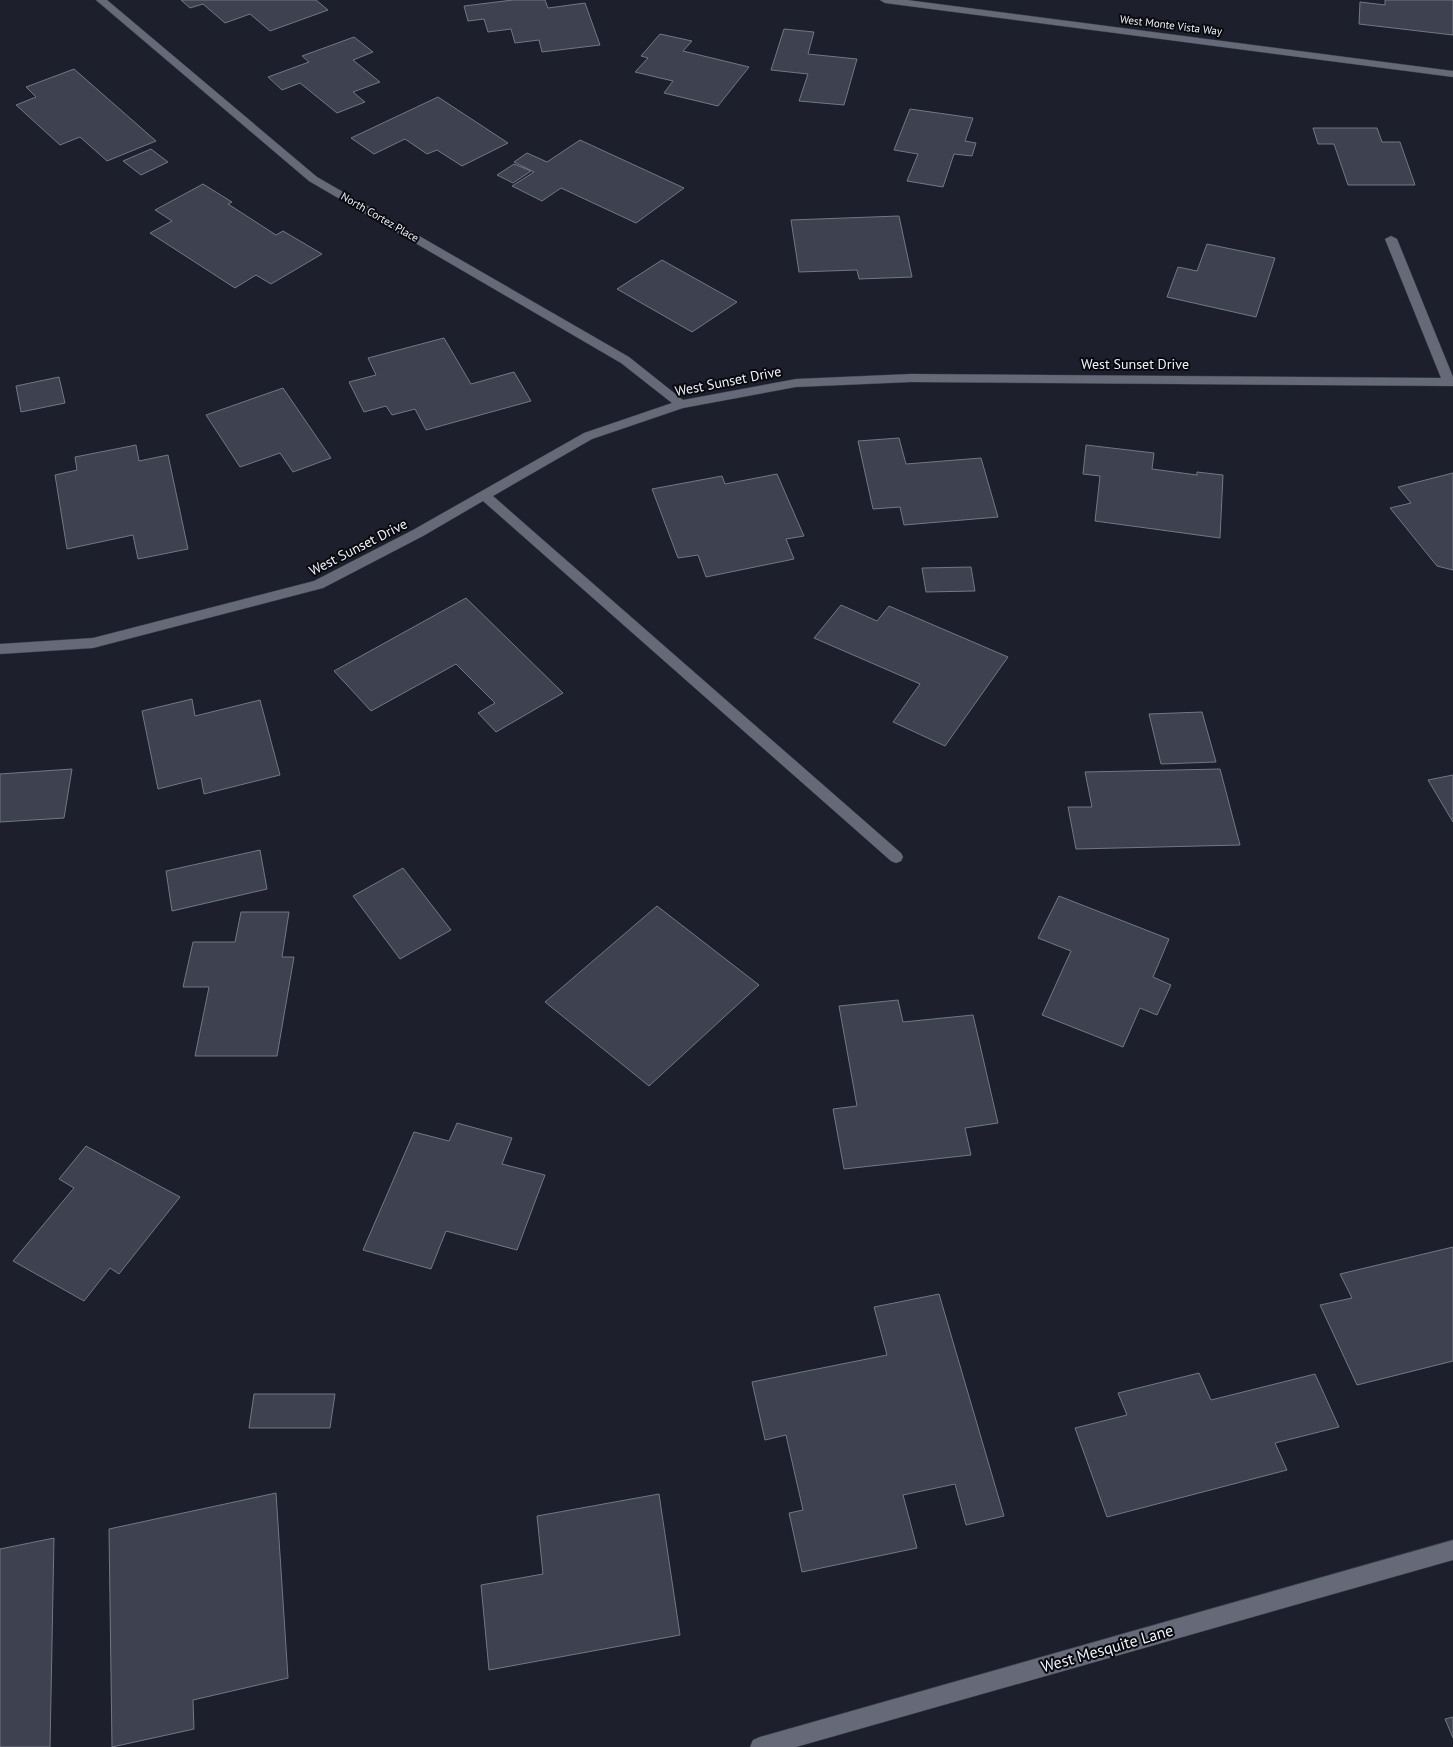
<svg xmlns="http://www.w3.org/2000/svg" width="1453" height="1747" font-family="'PT Sans',sans-serif">
<style>
.building{fill:#3e414f;stroke:#727786}
.lines{fill:none;stroke-linecap:round;stroke-linejoin:round}
.street-casing{stroke:#3a3d47;stroke-width:1}
.street{fill:#656978;fill-rule:evenodd}
.labels{text-anchor:middle;stroke-width:4;stroke-linejoin:round;paint-order:stroke}
.far-street-label{font-size:11px;fill:#eff2fa;stroke:#090a0f}
.street-label{font-size:14px;fill:#eff2fa;stroke:#090a0f}
.near-street-label{font-size:16px;fill:#eff2fa;stroke:#090a0f}
</style>
<rect width="100%" height="100%" fill="#1d202c"/>
<!-- building -->
<g class="building">
<polygon points="181,0 316,0 328,10 270,31 250,14 225,23 203,4 190,8"/>
<polygon points="513,0 545,0 548,8 585,3 600,45 542,52 539,40 515,43 511,29 488,32 484,19 468,21 464,6"/>
<polygon points="1385,0 1453,0 1453,35 1359,24 1360,2 1385,5"/>
<polygon points="784,29 814,32 808,54 857,59 844,105 799,101 808,74 771,70"/>
<polygon points="660,34 692,41 683,51 749,67 718,106 664,93 673,81 635,72 648,58 641,56"/>
<polygon points="354,37 373,52 353,60 380,82 353,92 365,102 337,113 300,83 282,90 268,77 309,62 302,56"/>
<polygon points="74,69 156,141 107,161 80,137 60,145 16,105 36,97 26,87"/>
<polygon points="438,97 508,143 462,166 437,150 427,154 405,139 374,154 351,138"/>
<polygon points="910,109 973,118 965,141 976,143 972,156 954,154 943,187 907,181 918,154 894,150"/>
<polygon points="1313,128 1377,128 1382,142 1400,142 1415,185 1348,185 1334,144 1318,144"/>
<polygon points="580,140 684,188 636,223 561,188 542,201 512,186 534,172 514,162 527,153 547,162"/>
<polygon points="151,149 168,162 141,175 123,161"/>
<polygon points="514,164 531,171 513,183 497,175"/>
<polygon points="203,184 232,202 228,204 276,235 283,231 322,254 271,284 256,275 235,288 150,233 172,221 155,210"/>
<polygon points="899,216 912,277 859,279 857,270 799,272 791,220"/>
<polygon points="1207,244 1275,258 1256,317 1167,297 1178,267 1197,271"/>
<polygon points="662,260 737,302 692,332 617,289"/>
<polygon points="444,338 471,384 514,372 531,401 426,430 415,409 392,415 386,406 364,412 349,382 376,375 368,358"/>
<polygon points="59,377 65,403 21,412 16,386"/>
<polygon points="283,388 331,458 293,472 280,453 240,467 206,415"/>
<polygon points="899,438 906,464 981,458 998,517 904,525 900,507 873,509 858,441"/>
<polygon points="136,445 139,461 168,455 188,549 138,559 133,535 67,549 55,475 77,470 75,457"/>
<polygon points="1086,445 1154,453 1152,469 1197,475 1197,472 1223,475 1220,538 1095,521 1100,476 1083,474"/>
<polygon points="1453,473 1453,570 1437,566 1390,508 1411,503 1398,487"/>
<polygon points="777,474 804,536 786,539 794,559 706,577 698,555 678,558 652,489 722,476 725,484"/>
<polygon points="971,567 975,591 926,592 922,568"/>
<polygon points="466,598 563,693 496,732 478,713 495,703 456,664 371,711 334,671"/>
<polygon points="841,605 877,621 889,606 1008,657 945,746 893,722 920,684 814,638"/>
<polygon points="192,699 195,716 260,700 280,775 204,794 201,778 158,789 142,711"/>
<polygon points="1202,712 1216,762 1161,764 1149,714"/>
<polygon points="72,769 64,818 0,822 0,774"/>
<polygon points="1220,769 1240,845 1076,849 1068,807 1092,807 1085,772"/>
<polygon points="1453,775 1453,822 1428,780"/>
<polygon points="260,850 267,889 172,911 166,871"/>
<polygon points="403,868 451,930 400,959 353,896"/>
<polygon points="1059,896 1169,939 1153,977 1171,985 1157,1015 1140,1008 1123,1047 1042,1015 1071,951 1038,938"/>
<polygon points="657,906 759,985 649,1086 545,1002"/>
<polygon points="241,912 289,912 282,957 294,957 277,1056 195,1056 209,987 183,987 193,942 235,942"/>
<polygon points="898,1000 903,1022 973,1015 998,1123 965,1128 971,1155 844,1169 833,1109 857,1106 839,1006"/>
<polygon points="457,1123 512,1138 502,1164 545,1175 517,1250 446,1231 431,1269 363,1250 414,1132 449,1141"/>
<polygon points="86,1146 180,1197 119,1274 110,1268 84,1301 13,1261 74,1188 59,1179"/>
<polygon points="1453,1247 1453,1361 1357,1385 1320,1305 1352,1298 1340,1274"/>
<polygon points="939,1294 1004,1516 966,1525 955,1484 903,1495 917,1548 802,1572 789,1513 803,1510 786,1435 765,1440 752,1382 887,1355 874,1307"/>
<polygon points="1199,1373 1211,1400 1315,1374 1339,1427 1275,1443 1287,1470 1107,1517 1075,1428 1127,1415 1118,1393"/>
<polygon points="254,1394 335,1394 330,1428 249,1428"/>
<polygon points="276,1493 288,1678 193,1700 194,1729 112,1747 109,1529"/>
<polygon points="659,1494 680,1635 489,1670 481,1585 543,1574 537,1516"/>
<polygon points="54,1538 50,1747 0,1747 0,1549"/>
<polygon points="1453,1717 1453,1738 1445,1719"/>
</g>
<g class="lines">
<!-- street casing -->
<g class="street-casing">
<g id="street">
<polygon points="96,0 107,0 317,177 629,357 683,400 796,379 911,374 1441,378 1385,239 1391,236 1397,239 1453,377 1453,386 911,382 796,387 683,408 592,439 493,496 901,853 903,857 901,861 896,863 891,861 483,501 423,536 323,588 93,648 0,654 0,644 93,638 314,581 413,530 584,433 672,403 621,363 309,181"/>
<polygon points="880,0 907,0 1453,71 1453,77 885,3"/>
<polygon points="1453,1540 1453,1560 796,1747 750,1747 753,1740 760,1737"/>
</g>
</g>
<!-- street -->
<use href="#street" class="street"/>
</g>
<g class="labels">
<!-- far-street labels -->
<g class="far-street-label">
<text transform="translate(1171 25) rotate(7)" y="4">West Monte Vista Way</text>
<text transform="translate(380 217) rotate(30)" y="4">North Cortez Place</text>
</g>
<!-- street labels -->
<g class="street-label">
<text x="1135" y="369">West Sunset Drive</text>
<text transform="translate(728 381) rotate(-11)" y="5">West Sunset Drive</text>
<text transform="translate(358 547) rotate(-27)" y="5">West Sunset Drive</text>
</g>
<!-- near-street labels -->
<g class="near-street-label">
<text transform="translate(1107 1648) rotate(-16)" y="6">West Mesquite Lane</text>
</g>
</g>
</svg>
